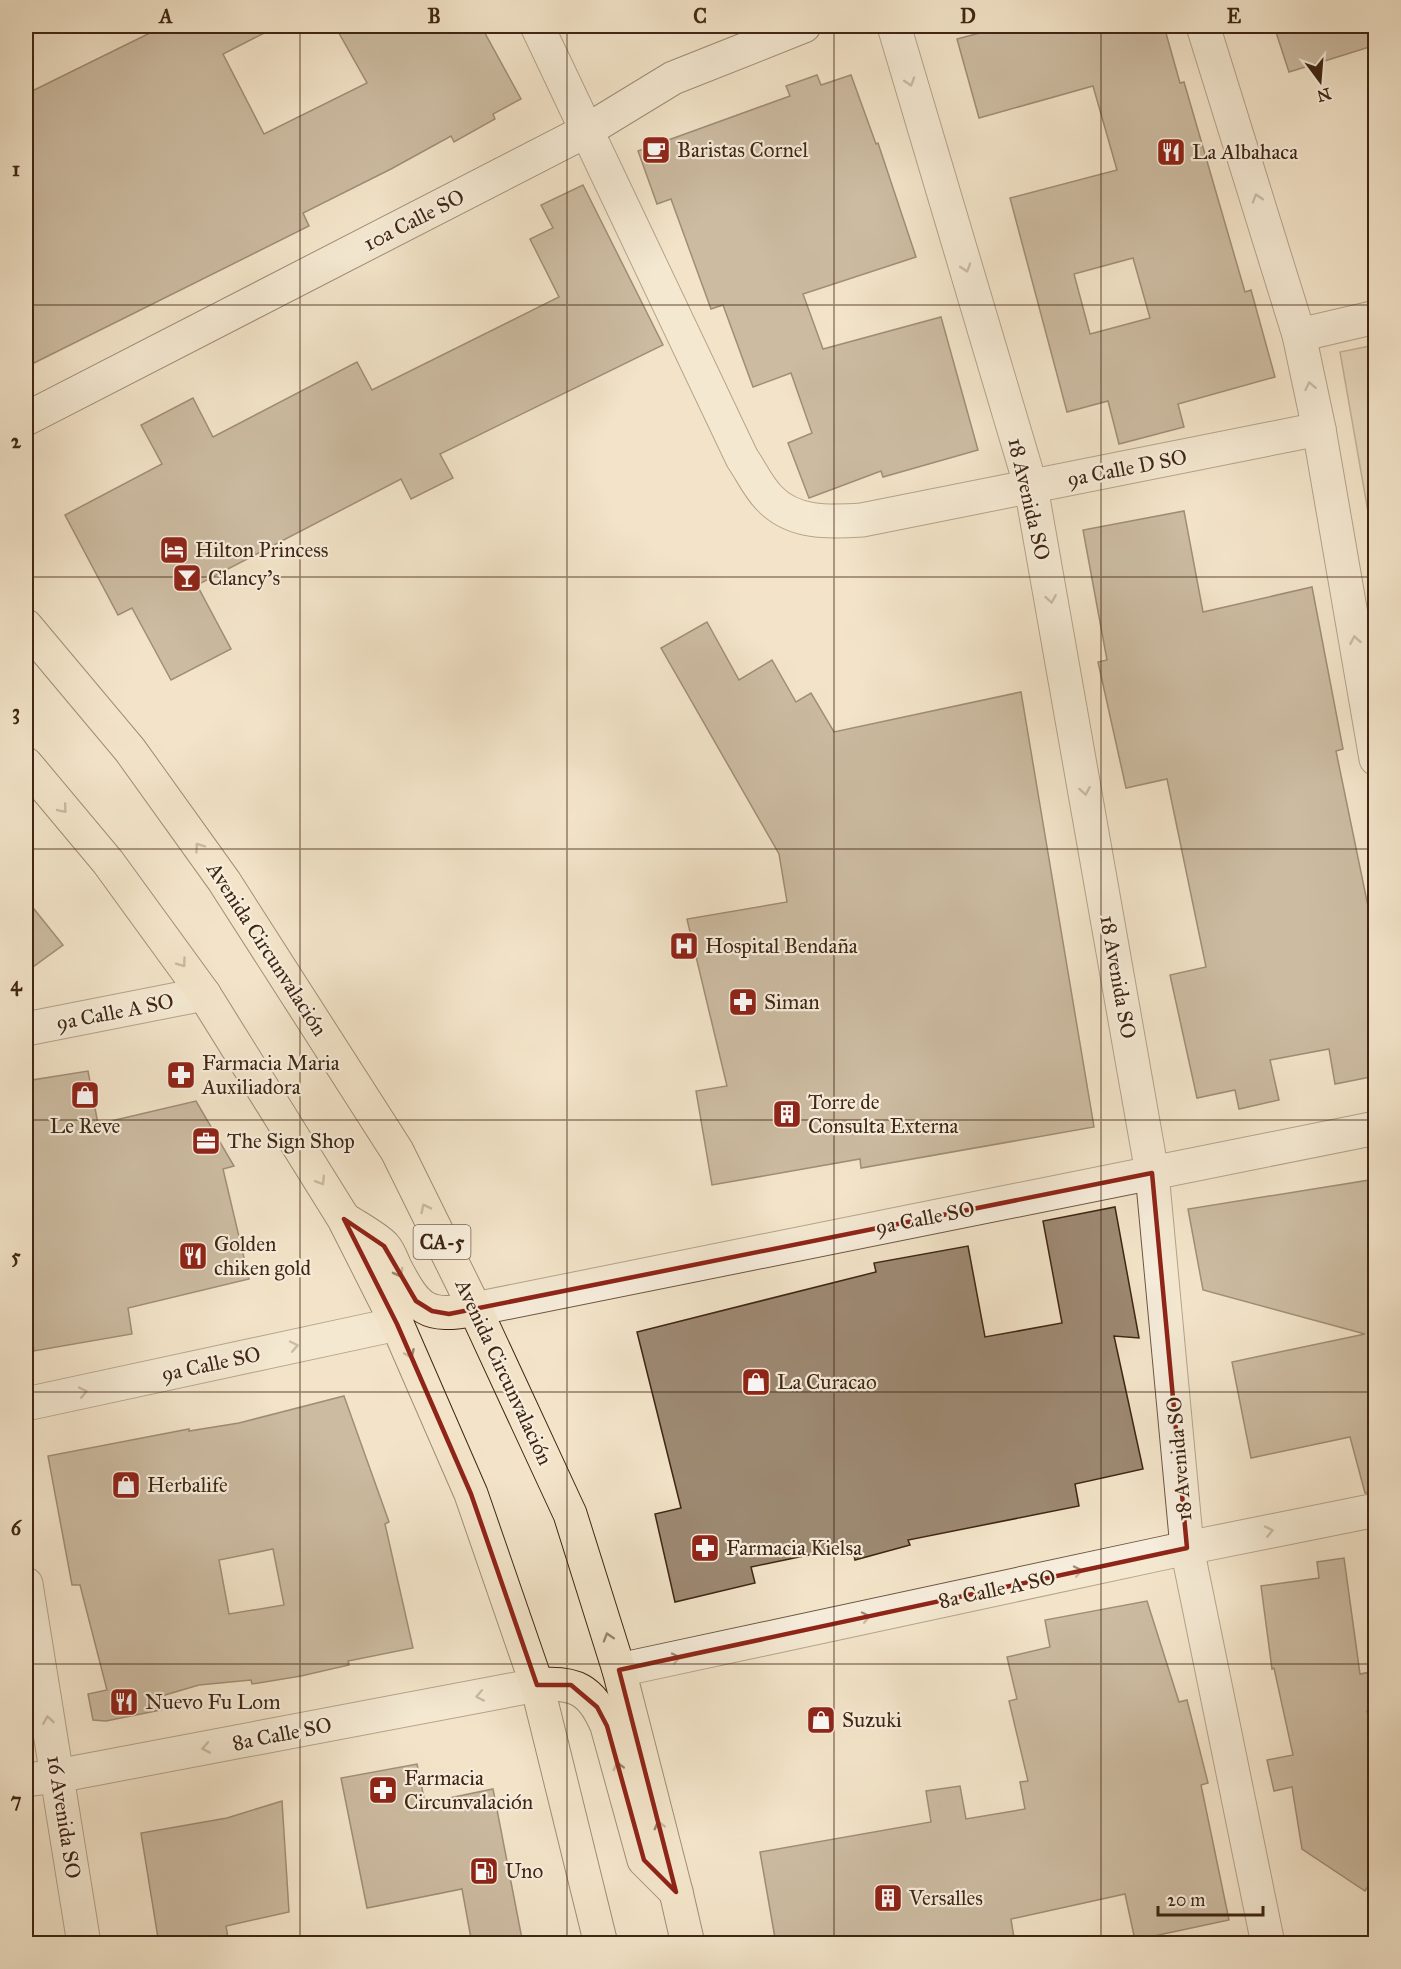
<svg xmlns="http://www.w3.org/2000/svg" width="1401" height="1969" font-family="'IM FELL Great Primer',serif">
<style>
.green{fill:#d4c4aa;stroke:#8a755e;stroke-width:1.5}
.building{fill:#9d8972;stroke:#3f2613;stroke-width:1.5;fill-rule:evenodd}
.lines{fill:none;stroke-linecap:round;stroke-linejoin:round}
.street-casing{stroke:#6c5640;stroke-width:35}
.secondary-casing{stroke:#3f2613;stroke-width:35}
.highway-casing{stroke:#3f2613;stroke-width:35}
.street{stroke:#f7eddc;stroke-width:33}
.secondary{stroke:#f7eddc;stroke-width:33}
.highway{stroke:#f3e4c9;stroke-width:33}
.oneway{stroke:#9b8a78}
.oneway2{stroke:#99856e}
.marked{fill:none;stroke:#8f2418;stroke-width:4.5;stroke-linejoin:round}
.grid{fill:none;stroke:#3f2613;stroke-width:1.5;stroke-opacity:0.55}
.labels{text-anchor:middle;stroke-width:4.5;stroke-linejoin:round;paint-order:stroke}
.shield{fill:#f7eddc;stroke:#76624f;stroke-width:1.5}
.shield-label{font-size:20px;font-weight:bold;fill:#3f2613}
.poi-label{font-size:21px;fill:#3f2613;stroke:#f7eddc;text-anchor:start}
.street-label{font-size:21px;fill:#3f2613;stroke:#f7eddc}
.neatline{fill:none;stroke:#3f2613;stroke-width:2}
.grid-label{font-size:20px;text-anchor:middle;font-weight:bold;fill:#3f2613}
</style>
<rect width="100%" height="100%" fill="#f3e4c9"/>
<filter id="stains"><feTurbulence type="fractalNoise" baseFrequency=".00333" numOctaves="4"/><feColorMatrix values="0 0 0 0 .2 0 0 0 0 .09 0 0 0 0 .02 0 0 0 .5 -.17"/></filter>
<radialGradient id="worn" r=".72"><stop offset=".6" stop-color="#630" stop-opacity="0"/><stop offset="1" stop-color="#630" stop-opacity=".3"/></radialGradient>
<!-- green -->
<polygon class="green" points="1375,345 1376,545 1374,546 1340,352"/>
<!-- building -->
<g class="building">
<polygon points="164,26 278,26 223,54 264,134 367,83 335,26 481,26 521,99 493,114 495,119 454,142 451,136 391,169 303,213 309,226 26,367 26,94"/>
<path d="M1006,26h158l16,57 4,-1 61,210 6,-2 24,87 -97,27 6,23 -65,17 -11,-43 -41,11 -57,-214 107,-28 -24,-84 -114,32 -22,-79zM1133,258l17,60 -60,16 -16,-60z"/>
<polygon points="1274,26 1376,26 1376,45 1289,72"/>
<polygon points="817,75 821,85 851,75 876,144 878,143 916,257 803,294 823,349 941,317 978,450 883,477 881,471 809,498 788,443 812,433 791,373 753,387 723,305 711,309 671,199 657,204 638,151 790,96 786,86"/>
<polygon points="583,185 663,345 440,454 453,478 411,499 401,479 197,585 231,649 171,680 132,608 118,615 65,515 162,464 141,425 193,398 213,437 357,362 372,390 559,297 530,239 553,228 541,205"/>
<polygon points="1184,511 1203,612 1312,587 1343,749 1336,751 1376,945 1376,1076 1335,1084 1329,1049 1270,1060 1279,1100 1239,1109 1235,1090 1197,1098 1170,975 1206,967 1167,779 1126,788 1098,662 1107,660 1083,530"/>
<polygon points="707,622 739,680 772,660 796,702 811,693 834,732 1021,692 1094,1127 861,1168 860,1159 712,1185 696,1091 727,1086 687,919 787,902 779,854 661,648"/>
<polygon points="26,899 63,945 26,972"/>
<polygon points="88,1071 98,1124 196,1101 234,1166 223,1169 249,1279 128,1308 132,1334 34,1351 26,1298 26,1081"/>
<polygon points="1376,1179 1376,1492 1365,1493 1350,1437 1251,1458 1232,1362 1365,1334 1203,1290 1188,1209"/>
<polygon points="1115,1207 1139,1338 1114,1336 1143,1469 1075,1484 1079,1506 908,1540 910,1545 855,1560 852,1546 751,1567 755,1583 675,1602 655,1514 681,1508 637,1332 876,1272 874,1263 968,1246 985,1337 1062,1323 1043,1221"/>
<path d="M344,1396l45,126 -4,2 28,124 -65,13 1,4 -48,11 -49,8 -1,-4 -52,5 -41,12 3,13 -55,11 -13,-1 -5,-26 19,-4 -27,-105h-8l-24,-129 141,-27v2l50,-8zM273,1549l11,56 -55,9 -10,-54z"/>
<polygon points="1344,1558 1360,1674 1376,1671 1376,1709 1367,1711 1376,1751 1376,1874 1365,1891 1302,1849 1292,1787 1274,1791 1267,1760 1293,1755 1274,1668 1272,1669 1261,1586 1319,1578 1317,1562"/>
<polygon points="1147,1601 1179,1702 1187,1700 1208,1783 1201,1785 1229,1920 1135,1940 1125,1894 1011,1919 1015,1944 776,1944 760,1852 931,1822 926,1791 960,1786 966,1819 1025,1809 1020,1782 1028,1781 1009,1701 1017,1699 1007,1657 1050,1647 1045,1620"/>
<polygon points="417,1764 425,1803 493,1789 523,1944 472,1944 462,1889 367,1908 341,1778"/>
<polygon points="282,1801 289,1912 226,1926 229,1944 159,1944 141,1833 227,1818"/>
</g>
<g class="lines">
<!-- street casing -->
<g class="street-casing">
<g id="street">
<path d="M537,26l205,432c9,13 16,29 27,40 24,26 60,24 93,22l457,-91"/>
<polyline points="894,26 1031,487 1152,1173 1187,1548 1268,1944"/>
<polyline points="1203,26 1299,335 1319,429 1376,759"/>
<polyline points="1299,335 1376,317"/>
<polyline points="26,1029 204,994"/>
<polyline points="475,1309 1376,1128"/>
<polyline points="26,1404 397,1324"/>
<polyline points="26,1584 84,1944"/>
<polyline points="619,1670 1187,1548 1376,1510"/>
<polyline points="26,1780 57,1776 537,1685"/>
</g>
</g>
<!-- secondary casing -->
<g class="secondary-casing">
<polyline id="secondary" points="26,419 586,131 673,78 804,26"/>
</g>
<!-- highway casing -->
<g class="highway-casing">
<g id="highway">
<polyline points="26,626 130,750 224,881 397,1151 475,1309 570,1514 619,1670 676,1892 688,1944"/>
<polyline points="26,764 108,862 204,994 344,1219 397,1324 471,1494 537,1685 601,1944"/>
<path d="M346,1220c9,6 31,18 38,26 5,5 8,14 11,21 22,42 31,52 80,42"/>
<path d="M537,1685c38,-4 55,5 70,41l37,134 32,32"/>
</g>
</g>
<!-- street -->
<use href="#street" class="street"/>
<!-- secondary -->
<use href="#secondary" class="secondary"/>
<!-- highway -->
<use href="#highway" class="highway"/>
</g>
<!-- one-way arrows -->
<defs><path id="oneway-chevron" d="M-2-3.5L2.5 0L-2 3.5" fill="none" stroke-width="1.6" stroke-linecap="round" stroke-linejoin="round" transform="scale(1.5)"/></defs>
<g class="oneway">
<use href="#oneway-chevron" transform="translate(910 82) rotate(73)"/>
<use href="#oneway-chevron" transform="translate(1257 198) rotate(-107)"/>
<use href="#oneway-chevron" transform="translate(966 268) rotate(73)"/>
<use href="#oneway-chevron" transform="translate(1310 386) rotate(-102)"/>
<use href="#oneway-chevron" transform="translate(1051 599) rotate(80)"/>
<use href="#oneway-chevron" transform="translate(1355 640) rotate(-100)"/>
<use href="#oneway-chevron" transform="translate(1085 791) rotate(80)"/>
<use href="#oneway-chevron" transform="translate(294 1346) rotate(-12)"/>
<use href="#oneway-chevron" transform="translate(83 1392) rotate(-12)"/>
<use href="#oneway-chevron" transform="translate(1269 1531) rotate(-12)"/>
<use href="#oneway-chevron" transform="translate(1078 1571) rotate(-12)"/>
<use href="#oneway-chevron" transform="translate(866 1617) rotate(-12)"/>
<use href="#oneway-chevron" transform="translate(676 1658) rotate(-12)"/>
<use href="#oneway-chevron" transform="translate(480 1696) rotate(169)"/>
<use href="#oneway-chevron" transform="translate(48 1720) rotate(-99)"/>
<use href="#oneway-chevron" transform="translate(206 1748) rotate(169)"/>
</g>
<g class="oneway2">
<use href="#oneway-chevron" transform="translate(63 809) rotate(50)"/>
<use href="#oneway-chevron" transform="translate(199 847) rotate(-126)"/>
<use href="#oneway-chevron" transform="translate(182 963) rotate(54)"/>
<use href="#oneway-chevron" transform="translate(321 1181) rotate(58)"/>
<use href="#oneway-chevron" transform="translate(425 1208) rotate(-116)"/>
<use href="#oneway-chevron" transform="translate(399 1273) rotate(62)"/>
<use href="#oneway-chevron" transform="translate(410 1354) rotate(66)"/>
<use href="#oneway-chevron" transform="translate(608 1637) rotate(-107)"/>
<use href="#oneway-chevron" transform="translate(618 1766) rotate(-105)"/>
<use href="#oneway-chevron" transform="translate(659 1825) rotate(-105)"/>
</g>
<!-- marked area -->
<path d="M0 0H1401V1969H0ZM1152,1173l35,375 -568,122 57,222 -32,-32 -37,-134 -10,-19 -26,-22h-34l-66,-191 -74,-170 -53,-105 40,27 32,55 16,10 17,3z" fill="#f3e4c9" fill-opacity=".55" fill-rule="evenodd"/>
<path class="marked" d="M1152,1173l35,375 -568,122 57,222 -32,-32 -37,-134 -10,-19 -26,-22h-34l-66,-191 -74,-170 -53,-105 40,27 32,55 16,10 17,3z"/>
<!-- grid -->
<path class="grid" d="M300,26v1918M567,26v1918M834,26v1918M1101,26v1918M26,305h1350M26,577h1350M26,849h1350M26,1120h1350M26,1392h1350M26,1664h1350"/>
<!-- icons -->
<defs>
<g id="cafe-square" transform="scale(1.5)"><rect x="-9" y="-9" width="18" height="18" rx="4" fill="#8f2418" stroke="#f7eddc"/><path d="M-5.5-4.5H6V0H3Q3 3.5 0 3.5H-2.5Q-5.5 3.5-5.5 0ZM3-3.2v2h1.7v-2ZM-6 4.5H4V6H-6Z" fill="#fff"/></g>
<g id="restaurant-square" transform="scale(1.5)"><rect x="-9" y="-9" width="18" height="18" rx="4" fill="#8f2418" stroke="#f7eddc"/><path d="M-5-6h1v4h1v-4h1v4h1v-4h1v5L-1.5 .5V6h-2V.5L-5-1ZM5-6V6H3V1.5H1.5Q1.5-4 5-6Z" fill="#fff"/></g>
<g id="hotel-square" transform="scale(1.5)"><rect x="-9" y="-9" width="18" height="18" rx="4" fill="#8f2418" stroke="#f7eddc"/><path d="M-6-4.5h1.5V1H6V5H4.5V3h-9V5H-6ZM-4 0a1.8 1.8 0 1 1 3.6 0ZM.5 0V-2.5h3Q6-2.5 6 0Z" fill="#fff"/></g>
<g id="bar-square" transform="scale(1.5)"><rect x="-9" y="-9" width="18" height="18" rx="4" fill="#8f2418" stroke="#f7eddc"/><path d="M-6-5H6L.8 .8V4.5H3.5V6h-7V4.5H-.8V.8Z" fill="#fff"/></g>
<g id="hospital-square" transform="scale(1.5)"><rect x="-9" y="-9" width="18" height="18" rx="4" fill="#8f2418" stroke="#f7eddc"/><path d="M-5-5h3v3.5h4V-5h3V5h-3V1.5h-4V5h-3Z" fill="#fff"/></g>
<g id="pharmacy-square" transform="scale(1.5)"><rect x="-9" y="-9" width="18" height="18" rx="4" fill="#8f2418" stroke="#f7eddc"/><path d="M-2-6h4v4h4v4h-4v4h-4v-4h-4v-4h4Z" fill="#fff"/></g>
<g id="shop-square" transform="scale(1.5)"><rect x="-9" y="-9" width="18" height="18" rx="4" fill="#8f2418" stroke="#f7eddc"/><path d="M-5-2.5h2.3a2.7 3.5 0 0 1 5.4 0H5L5.5 6h-11ZM-1.5-2.5h3a1.5 2.3 0 0 0-3 0Z" fill="#fff"/></g>
<g id="building-square" transform="scale(1.5)"><rect x="-9" y="-9" width="18" height="18" rx="4" fill="#8f2418" stroke="#f7eddc"/><path d="M-4-6H4V6H1V3H-1V6H-4ZM-2.5-4.3h1.7v1.8h-1.7ZM.8-4.3h1.7v1.8H.8ZM-2.5-1h1.7V.8h-1.7ZM.8-1h1.7V.8H.8Z" fill="#fff"/></g>
<g id="office-square" transform="scale(1.5)"><rect x="-9" y="-9" width="18" height="18" rx="4" fill="#8f2418" stroke="#f7eddc"/><path d="M-6-3h4V-5.5h4V-3h4V5H-6ZM-1-4.5V-3h2v-1.5ZM-6 0V1H6V0Z" fill="#fff"/></g>
<g id="fuel-square" transform="scale(1.5)"><rect x="-9" y="-9" width="18" height="18" rx="4" fill="#8f2418" stroke="#f7eddc"/><path d="M-5.5-6h7V0h2V4h1.3V-2.5L3-4.5l.8-.8L6-3V5H2.5V1h-1V6h-7ZM-4.2-4.7v3.2H.2V-4.7Z" fill="#fff"/></g>
</defs>
<g fill-rule="evenodd">
<use href="#cafe-square" x="656" y="150"/>
<use href="#restaurant-square" x="1171" y="152"/>
<use href="#hotel-square" x="174" y="550"/>
<use href="#bar-square" x="187" y="578"/>
<use href="#hospital-square" x="684" y="946"/>
<use href="#pharmacy-square" x="743" y="1002"/>
<use href="#pharmacy-square" x="181" y="1075"/>
<use href="#shop-square" x="85" y="1095"/>
<use href="#building-square" x="787" y="1114"/>
<use href="#office-square" x="206" y="1141"/>
<use href="#restaurant-square" x="193" y="1256"/>
<use href="#shop-square" x="756" y="1382"/>
<use href="#shop-square" x="126" y="1485"/>
<use href="#pharmacy-square" x="705" y="1548"/>
<use href="#restaurant-square" x="124" y="1702"/>
<use href="#shop-square" x="821" y="1720"/>
<use href="#pharmacy-square" x="383" y="1790"/>
<use href="#fuel-square" x="484" y="1871"/>
<use href="#building-square" x="888" y="1898"/>
</g>
<g class="labels">
<!-- shield labels -->
<rect class="shield" x="413.5" y="1225" width="57" height="34" rx="4.5"/>
<g class="shield-label">
<text x="442" y="1249">CA-5</text>
</g>
<!-- poi labels -->
<g class="poi-label">
<text x="677" y="157">Baristas Cornel</text>
<text x="1192" y="159">La Albahaca</text>
<text x="195" y="557">Hilton Princess</text>
<text x="208" y="585">Clancy's</text>
<text x="705" y="953">Hospital Bendaña</text>
<text x="764" y="1009">Siman</text>
<text x="202" y="1070">Farmacia Maria<tspan x="202" dy="24">Auxiliadora</tspan></text>
<text x="808" y="1109">Torre de<tspan x="808" dy="24">Consulta Externa</tspan></text>
<text x="85" y="1133" text-anchor="middle">Le Reve</text>
<text x="227" y="1148">The Sign Shop</text>
<text x="214" y="1251">Golden<tspan x="214" dy="24">chiken gold</tspan></text>
<text x="777" y="1389">La Curacao</text>
<text x="147" y="1492">Herbalife</text>
<text x="726" y="1555">Farmacia Kielsa</text>
<text x="145" y="1709">Nuevo Fu Lom</text>
<text x="842" y="1727">Suzuki</text>
<text x="404" y="1785">Farmacia<tspan x="404" dy="24">Circunvalación</tspan></text>
<text x="505" y="1878">Uno</text>
<text x="909" y="1905">Versalles</text>
</g>
<!-- street labels -->
<g class="street-label">
<text transform="translate(414 220) rotate(-27)" y="7">10a Calle SO</text>
<text transform="translate(1127 468) rotate(-11)" y="7">9a Calle D SO</text>
<text transform="translate(1029 499) rotate(77)" y="7">18 Avenida SO</text>
<text transform="translate(267 949) rotate(57)" y="7">Avenida Circunvalación</text>
<text transform="translate(1118 977) rotate(80)" y="7">18 Avenida SO</text>
<text transform="translate(115 1012) rotate(-11)" y="7">9a Calle A SO</text>
<text transform="translate(925 1218) rotate(-11)" y="7">9a Calle SO</text>
<text transform="translate(211 1364) rotate(-12)" y="7">9a Calle SO</text>
<text transform="translate(504 1372) rotate(65)" y="7">Avenida Circunvalación</text>
<text transform="translate(1179 1459) rotate(-95)" y="7">18 Avenida SO</text>
<text transform="translate(997 1589) rotate(-12)" y="7">8a Calle A SO</text>
<text transform="translate(282 1734) rotate(-11)" y="7">8a Calle SO</text>
<text transform="translate(64 1817) rotate(81)" y="7">16 Avenida SO</text>
</g>
</g>
<!-- margin -->
<rect width="1401" height="1969" fill="none" stroke="#f3e4c9" stroke-width="66"/>
<!-- north arrow -->
<g transform="translate(1320 81) rotate(164)" stroke="#f7eddc" stroke-width="4.5" paint-order="stroke">
<path d="M0-4.5L10 22L0 15L-10 22Z" fill="#3f2613"/>
<text y="-9" font-size="16" font-weight="bold" text-anchor="middle" fill="#3f2613">N</text>
</g>
<!-- scale -->
<path d="M1158 1906v9h105v-9" fill="none" stroke="#3f2613" stroke-width="3"/>
<text x="1167" y="1906" font-size="18" fill="#3f2613" stroke="#f7eddc" stroke-width="4.5" paint-order="stroke">20 m</text>
<rect x="33" y="33" width="1335" height="1903" class="neatline"/>
<g class="grid-label">
<text x="166" y="23">A</text>
<text x="434" y="23">B</text>
<text x="700" y="23">C</text>
<text x="968" y="23">D</text>
<text x="1234" y="23">E</text>
<text x="16" y="176">1</text>
<text x="16" y="448">2</text>
<text x="16" y="719">3</text>
<text x="16" y="991">4</text>
<text x="16" y="1263">5</text>
<text x="16" y="1535">6</text>
<text x="16" y="1807">7</text>
</g>
<rect width="100%" height="100%" filter="url(#stains)"/>
<rect width="100%" height="100%" fill="url(#worn)"/>
</svg>
